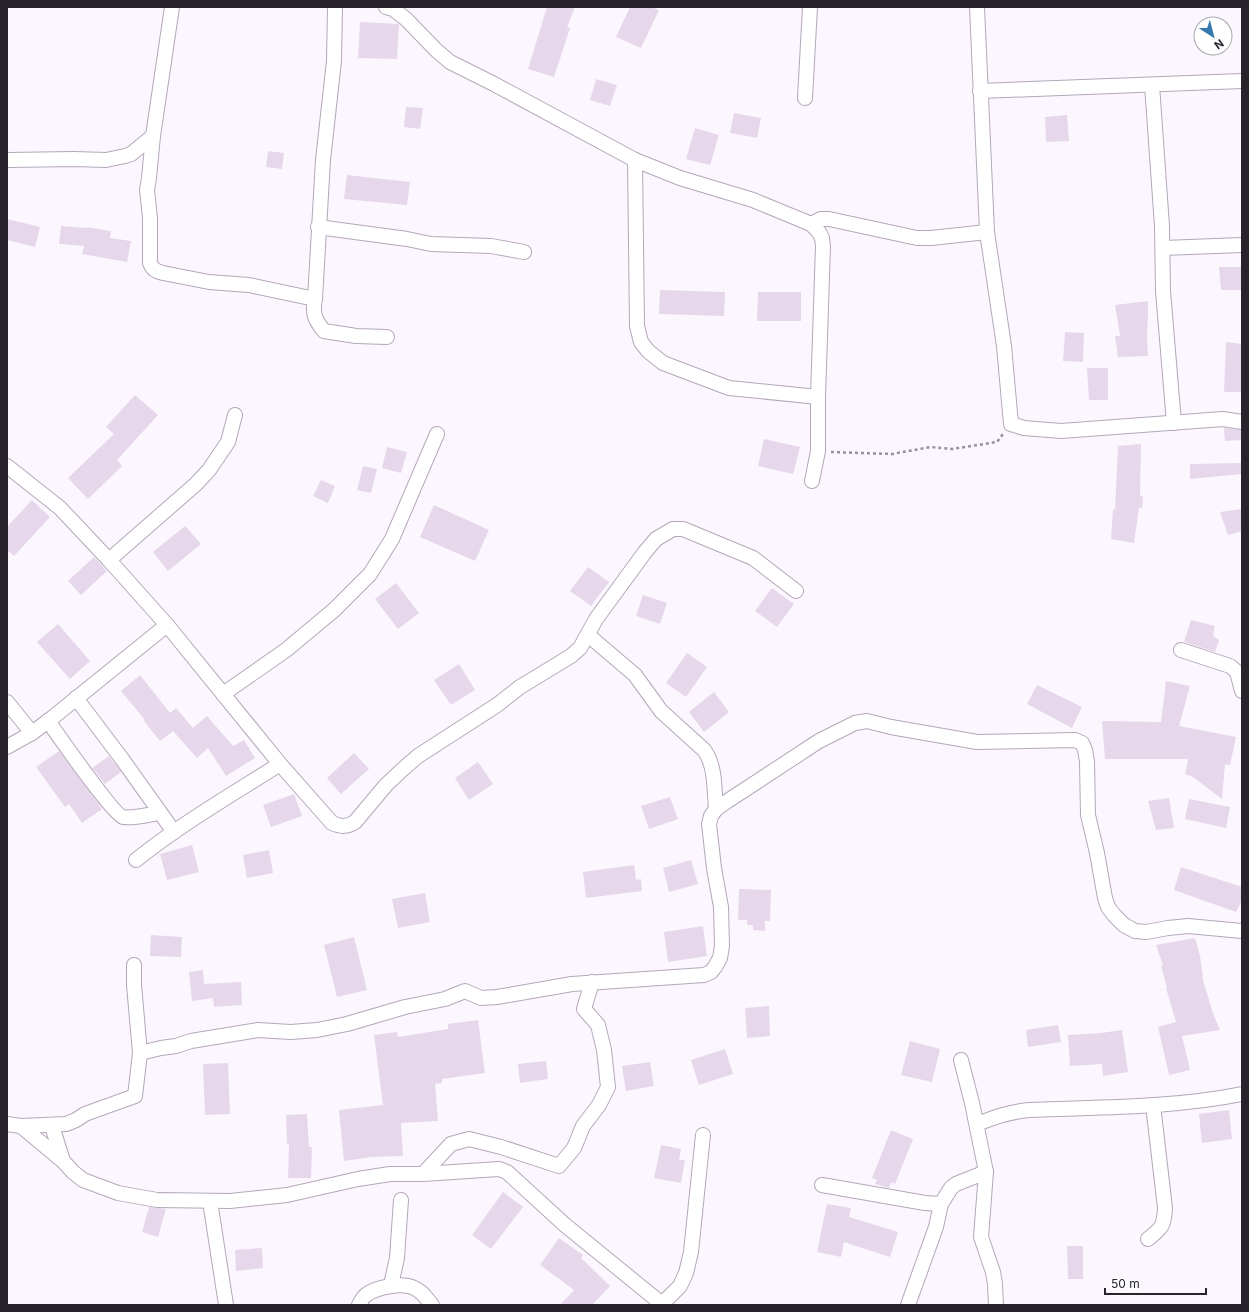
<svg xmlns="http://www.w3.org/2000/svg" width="1249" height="1312" font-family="Inter,sans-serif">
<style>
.building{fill:#e6d7eb}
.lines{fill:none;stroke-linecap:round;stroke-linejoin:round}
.street-casing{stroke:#b4a7b9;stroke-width:16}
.path{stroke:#97929a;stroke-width:2.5;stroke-dasharray:3 3;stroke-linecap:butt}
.street{stroke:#fff;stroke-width:14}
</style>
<rect width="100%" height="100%" fill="#fcf7ff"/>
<!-- building -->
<g class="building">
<polygon points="547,7 575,7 567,27 570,28 554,77 528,69"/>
<polygon points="630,7 651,7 659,10 641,48 616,37"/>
<polygon points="360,22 399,24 397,59 358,58"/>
<polygon points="596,79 617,85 610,106 590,100"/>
<polygon points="406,107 423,108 420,129 404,127"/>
<polygon points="734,113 761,118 757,138 730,133"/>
<polygon points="1067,115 1069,141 1046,142 1045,117"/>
<polygon points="695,128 719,135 710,165 686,159"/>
<polygon points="268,151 284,153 282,169 266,167"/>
<polygon points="347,175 410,182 407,205 344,199"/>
<polygon points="7,219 40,227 35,247 7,240"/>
<polygon points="61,226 87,228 87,227 111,231 110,238 131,241 127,262 82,254 84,246 59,244"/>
<polygon points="1219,267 1242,267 1242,290 1221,290"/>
<polygon points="660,290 725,292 724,316 659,314"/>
<polygon points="758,292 801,292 801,321 757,321"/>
<polygon points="1148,301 1148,316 1147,336 1148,356 1118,357 1115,336 1120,336 1115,305"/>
<polygon points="1065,332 1084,333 1083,362 1063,361"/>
<polygon points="1226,342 1242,344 1242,392 1224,392"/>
<polygon points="1087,368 1108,368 1108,400 1089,400"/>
<polygon points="135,395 158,415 117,460 122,466 88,499 68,478 114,434 106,427"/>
<polygon points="1224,428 1242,430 1242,440 1225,441"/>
<polygon points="764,439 800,447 793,474 758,466"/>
<polygon points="1141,444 1140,495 1143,497 1142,508 1139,508 1134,543 1111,539 1113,509 1115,510 1118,446"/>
<polygon points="387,447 407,452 401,473 382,468"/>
<polygon points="1242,463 1242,474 1190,479 1190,464"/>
<polygon points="363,466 377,469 371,493 357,490"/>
<polygon points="321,480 335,486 328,503 313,496"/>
<polygon points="32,500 50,517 14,556 7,550 7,527"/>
<polygon points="434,505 489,530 475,561 420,537"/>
<polygon points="1242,509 1242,531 1228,535 1220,512"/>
<polygon points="185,526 201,544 168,571 153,552"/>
<polygon points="94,557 107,571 81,595 68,581"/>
<polygon points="588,567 609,582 591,606 570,591"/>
<polygon points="396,583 419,613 398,629 375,599"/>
<polygon points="772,588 794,604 777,627 755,611"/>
<polygon points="643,595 667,603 660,624 636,616"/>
<polygon points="1191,620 1215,626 1213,636 1219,640 1215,652 1184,642"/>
<polygon points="58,624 90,661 70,679 37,642"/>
<polygon points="687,653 707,667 686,697 666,683"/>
<polygon points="459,664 475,690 451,705 434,680"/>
<polygon points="140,675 170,713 176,708 193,728 207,716 233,746 244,740 255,758 226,776 208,748 197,758 173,731 160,741 144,721 145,720 121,691"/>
<polygon points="1166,681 1190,686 1179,726 1236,737 1230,765 1225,764 1222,799 1193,777 1185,774 1188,759 1105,759 1102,721 1161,722"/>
<polygon points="1037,685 1082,707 1072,728 1027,704"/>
<polygon points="714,692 729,712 704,732 689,712"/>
<polygon points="59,751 102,809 82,823 69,804 65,807 36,767"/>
<polygon points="354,753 369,769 341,794 327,778"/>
<polygon points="109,756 121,772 105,784 92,768"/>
<polygon points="478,762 493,784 469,800 455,778"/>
<polygon points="294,794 302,816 271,827 263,805"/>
<polygon points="670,797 678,819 649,829 641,806"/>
<polygon points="1169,798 1174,828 1156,830 1148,801"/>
<polygon points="1189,799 1230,807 1226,828 1185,819"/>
<polygon points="192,845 199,872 167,880 160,854"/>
<polygon points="269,850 273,873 247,878 243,855"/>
<polygon points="691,860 698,884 669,892 663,868"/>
<polygon points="634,865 636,880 641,879 642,891 586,898 583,872"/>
<polygon points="1181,867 1242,887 1242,900 1236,912 1174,890"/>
<polygon points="739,889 771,890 770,921 765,921 765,931 753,930 753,925 747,925 747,920 738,920"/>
<polygon points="425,893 430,922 398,928 392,899"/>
<polygon points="703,926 707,956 668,962 664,932"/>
<polygon points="151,935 182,937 181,957 150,956"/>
<polygon points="354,937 367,990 337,997 324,945"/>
<polygon points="1195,938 1200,956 1203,977 1202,977 1213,1013 1220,1030 1182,1036 1190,1070 1169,1075 1158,1027 1176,1022 1166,988 1167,988 1161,966 1163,965 1156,945"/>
<polygon points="203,970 204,984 241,982 242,1005 214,1007 213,998 192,1001 189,972"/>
<polygon points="769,1006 770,1036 747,1038 745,1008"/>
<polygon points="478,1020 485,1073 442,1079 442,1083 435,1084 438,1121 401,1123 403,1156 372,1157 344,1161 339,1110 383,1105 374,1035 397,1032 398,1037 448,1029 448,1024"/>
<polygon points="1058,1025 1061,1042 1028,1047 1026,1030"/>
<polygon points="1122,1030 1128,1072 1103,1076 1102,1064 1070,1066 1068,1035 1101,1033"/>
<polygon points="910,1041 940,1049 932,1082 901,1075"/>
<polygon points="725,1049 733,1074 699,1085 691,1060"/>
<polygon points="546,1061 548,1079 520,1083 518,1064"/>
<polygon points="650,1062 654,1086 626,1091 622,1066"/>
<polygon points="228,1063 230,1114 205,1115 203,1064"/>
<polygon points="1229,1110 1232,1139 1202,1143 1199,1114"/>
<polygon points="307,1114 309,1147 312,1147 311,1178 288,1178 289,1144 287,1144 286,1115"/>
<polygon points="891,1130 913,1139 895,1184 891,1182 889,1188 875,1184 877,1180 872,1178"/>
<polygon points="661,1145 681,1149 679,1160 685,1160 681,1183 654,1178"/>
<polygon points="503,1192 523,1207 491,1249 472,1235"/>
<polygon points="827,1204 851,1208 849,1217 898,1232 890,1257 844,1242 841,1257 817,1252"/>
<polygon points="149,1207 166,1209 158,1237 142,1232"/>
<polygon points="559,1238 583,1255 581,1258 610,1286 592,1305 560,1305 574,1290 540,1265"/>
<polygon points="1067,1246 1083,1246 1083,1279 1068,1279"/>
<polygon points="262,1248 263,1268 236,1271 235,1250"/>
</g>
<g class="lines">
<!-- street casing -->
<g class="street-casing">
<g id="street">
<path d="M172,7l-19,129 -4,42 -2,12 3,28v45c3,7 6,8 13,10l46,9 40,3 66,14"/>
<path d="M335,7l-1,54 -11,99 -8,139c-3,15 0,21 9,32l32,5 31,1"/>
<polyline points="386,7 393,9 406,19 436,50 450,62 494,84 635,160 680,178 753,200 811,224 819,232 822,238 823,246 818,397 818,451 812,481"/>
<polyline points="977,7 987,232 1004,346 1011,424 1024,428 1061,431 1223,419 1242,422"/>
<polyline points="1152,85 1162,226 1163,291 1174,423"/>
<polyline points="980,91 1242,81"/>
<polyline points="805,98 810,7"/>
<polyline points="8,160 74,159 106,160 125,156 131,154 153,136"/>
<polyline points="635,160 637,326 641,342 648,351 663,363 729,388 818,397"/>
<polyline points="811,224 821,219 829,219 917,238 931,238 987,232"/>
<polyline points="318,227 407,239 431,244 491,246 524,252"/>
<polyline points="1163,248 1242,245"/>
<path d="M7,466l53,42 49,52 58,65 113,139 52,59c9,4 15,4 23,-1l31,-37 17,-16 15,-13 79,-51 23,-18 51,-31 9,-8 16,-29 49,-67 11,-13 17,-10h10l70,29 43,33"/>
<polyline points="109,560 196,484 209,470 228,442 235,415"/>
<path d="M588,635l47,40 26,36 43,39c12,16 10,40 12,59"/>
<polyline points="1181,650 1230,666 1237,672 1242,691"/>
<polyline points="223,694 286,650 334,610 370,574 392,539 437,434"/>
<polyline points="76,698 122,759 174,832"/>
<polyline points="7,702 32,733"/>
<path d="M48,721c10,14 65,93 75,96 10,2 27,-3 37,-4"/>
<polyline points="7,747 32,733 52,718 167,625"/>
<path d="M136,860c45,-36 95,-65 144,-96"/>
<polyline points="140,1053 161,1048 176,1046 191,1041 258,1030 291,1032 317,1030 347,1024 405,1007 445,999 465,991 481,998 497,997 572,984 704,975 711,972 715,967 720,958 722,946 721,907 714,868 709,824 711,816 716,809 726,802 819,741 855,723 867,721 891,727 977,742 1075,740 1082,743 1085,750 1087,761 1088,815 1097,853 1105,898 1108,907 1114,915 1124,925 1135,931 1146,932 1168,928 1188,926 1242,931"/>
<polyline points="961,1060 972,1103 986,1172 981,1237 993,1272 995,1284 996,1305"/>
<polyline points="7,1124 21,1126 66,1124 76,1120 85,1114 135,1096 140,1053 134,985 134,965"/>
<path d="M977,1124c18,-7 32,-12 52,-14 71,-3 143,-2 213,-16"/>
<polyline points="21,1126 63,1161 73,1172 83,1180 118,1193 157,1200 230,1201 287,1195 358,1179 390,1174 423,1174 499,1169 507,1172 565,1225 662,1304"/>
<polyline points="52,1126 63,1161"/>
<polyline points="423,1174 451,1144 469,1139 501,1147 559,1166 574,1148 583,1126 599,1105 608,1087 604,1050 598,1025 584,1009 592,982"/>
<polyline points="822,1185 925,1203 941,1204"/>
<polyline points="210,1201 226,1305"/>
<path d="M1148,1239c14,-11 16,-13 17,-31l-12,-103"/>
<polyline points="391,1285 397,1258 401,1200"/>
<path d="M359,1305c2,-4 4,-8 7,-10 10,-8 37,-13 48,-7 8,3 12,10 18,17"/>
<polyline points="661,1305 680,1286 686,1273 691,1252 703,1135"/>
<polyline points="908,1305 936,1227 941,1204 951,1188 956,1184 986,1172"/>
</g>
</g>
<!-- path -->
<polyline class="path" points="831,452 892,454 931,447 952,449 997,442 1003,434"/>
<!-- street -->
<use href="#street" class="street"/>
</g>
<!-- border -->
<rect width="1249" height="1312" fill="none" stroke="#29242c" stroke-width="16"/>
<!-- north arrow -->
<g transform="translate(1213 36) rotate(144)"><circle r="19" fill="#ffffff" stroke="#a9a7ab"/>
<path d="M0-3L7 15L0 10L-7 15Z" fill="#3579ae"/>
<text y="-6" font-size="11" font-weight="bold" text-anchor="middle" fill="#29242c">N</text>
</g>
<!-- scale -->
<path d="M1105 1288v6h101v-6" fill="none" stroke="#29242c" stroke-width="2"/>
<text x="1111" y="1288" font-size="12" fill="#29242c" stroke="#ffffff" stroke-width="3" paint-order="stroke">50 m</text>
</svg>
